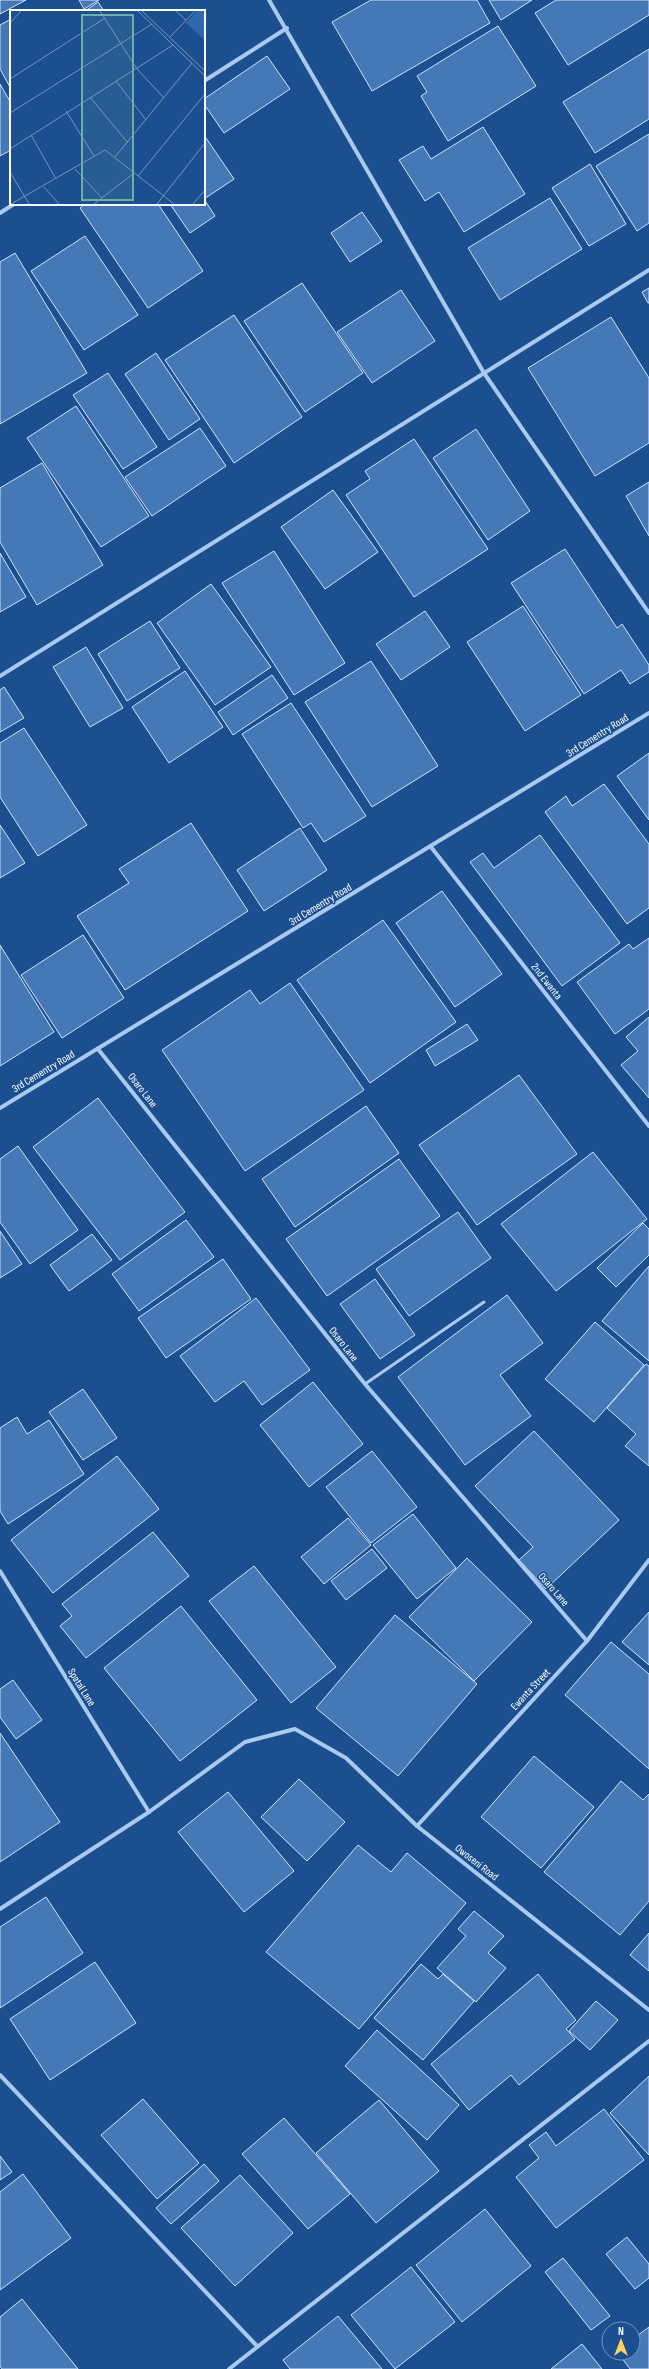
<svg xmlns="http://www.w3.org/2000/svg" width="649" height="2369" font-family="'Sofia Sans Condensed',sans-serif">
<style>
.building{fill:#4478b7;stroke:#cfe3fa}
.lines{fill:none;stroke-linecap:round;stroke-linejoin:round}
.service{stroke:#a9c9ee;stroke-width:3}
.minor{stroke:#a9c9ee;stroke-width:4}
.labels{text-anchor:middle;stroke-width:3;stroke-linejoin:round;paint-order:stroke}
.street-label{font-size:11px;fill:#fff;stroke:#1b4f8f}
.inset-road{fill:none;stroke:#7695bc;stroke-width:1}
.view{fill:#6fada8;fill-opacity:0.15;stroke:#6fada8;stroke-width:2}
.inset-edge{fill:none;stroke:#fff;stroke-width:2}
</style>
<rect width="100%" height="100%" fill="#1b4f8f"/>
<!-- building -->
<g class="building">
<polygon points="0,0 26,0 0,14"/>
<polygon points="79,0 99,0 84,9"/>
<polygon points="371,0 477,0 490,23 372,91 332,22"/>
<polygon points="489,0 532,0 501,20"/>
<polygon points="556,0 649,0 649,15 568,65 535,13"/>
<polygon points="98,2 104,11 85,11"/>
<polygon points="11,19 11,89 0,69 0,25"/>
<polygon points="498,26 536,86 448,141 421,96 427,92 417,76"/>
<polygon points="649,49 649,119 595,153 563,102"/>
<polygon points="267,56 290,89 224,133 204,104 204,99"/>
<polygon points="0,84 11,103 11,150 0,156"/>
<polygon points="483,127 525,194 464,232 439,192 425,201 399,160 423,146 431,159"/>
<polygon points="649,134 649,223 637,231 596,166"/>
<polygon points="204,135 234,179 204,199"/>
<polygon points="590,164 626,224 589,246 552,188"/>
<polygon points="550,198 582,249 500,300 468,248"/>
<polygon points="204,199 215,216 190,233 170,204 204,204"/>
<polygon points="85,204 158,204 203,271 148,308 80,208"/>
<polygon points="362,212 382,241 350,262 331,233"/>
<polygon points="85,236 138,315 84,350 31,271"/>
<polygon points="15,253 87,373 0,424 0,262"/>
<polygon points="302,283 363,373 305,412 244,321"/>
<polygon points="649,288 649,303 648,303 642,292"/>
<polygon points="401,290 435,341 372,383 337,332"/>
<polygon points="234,315 302,417 234,463 165,360"/>
<polygon points="611,317 649,378 649,443 595,476 528,368"/>
<polygon points="156,353 200,419 169,440 125,374"/>
<polygon points="108,373 157,447 123,469 73,395"/>
<polygon points="76,406 149,516 101,547 27,438"/>
<polygon points="200,428 226,466 152,516 125,477"/>
<polygon points="476,429 530,511 488,540 433,458"/>
<polygon points="414,439 488,549 414,597 346,495 370,479 365,471"/>
<polygon points="42,463 103,565 37,605 0,542 0,488"/>
<polygon points="649,482 649,536 626,496"/>
<polygon points="333,490 378,552 325,589 281,527"/>
<polygon points="565,549 617,628 622,624 649,665 649,672 630,684 621,670 584,694 511,583"/>
<polygon points="274,551 345,663 294,695 222,583"/>
<polygon points="0,553 26,597 0,612"/>
<polygon points="211,584 271,667 215,705 157,623"/>
<polygon points="523,606 581,695 525,731 467,642"/>
<polygon points="425,611 450,647 401,680 376,644"/>
<polygon points="150,621 180,668 127,701 98,654"/>
<polygon points="86,647 123,708 90,727 53,667"/>
<polygon points="371,661 438,766 372,807 305,702"/>
<polygon points="185,671 223,727 169,763 132,707"/>
<polygon points="272,675 288,698 233,735 218,712"/>
<polygon points="4,687 24,718 0,732 0,690"/>
<polygon points="291,703 366,816 324,842 311,823 303,828 242,734"/>
<polygon points="24,728 87,825 38,856 0,797 0,743"/>
<polygon points="649,753 649,820 617,776"/>
<polygon points="604,784 649,844 649,908 627,924 545,812 566,796 572,806"/>
<polygon points="191,823 248,911 125,990 77,916 129,883 119,869"/>
<polygon points="0,825 25,863 0,878"/>
<polygon points="300,828 327,870 264,911 237,870"/>
<polygon points="540,835 620,943 562,986 470,862 483,853 494,868"/>
<polygon points="442,891 502,974 455,1007 396,923"/>
<polygon points="383,920 456,1022 370,1083 297,980"/>
<polygon points="83,935 124,998 62,1038 21,975"/>
<polygon points="649,938 649,1009 615,1034 577,982 629,944 633,949"/>
<polygon points="0,945 54,1032 0,1066"/>
<polygon points="290,983 364,1090 245,1171 162,1050 250,990 260,1004"/>
<polygon points="649,1017 649,1098 621,1065 638,1051 626,1037"/>
<polygon points="467,1024 478,1040 435,1066 426,1050"/>
<polygon points="519,1075 577,1154 477,1225 419,1145"/>
<polygon points="98,1098 185,1212 120,1260 33,1147"/>
<polygon points="366,1106 399,1153 295,1227 262,1179"/>
<polygon points="18,1146 78,1230 30,1264 0,1222 0,1159"/>
<polygon points="593,1152 647,1219 556,1291 501,1224"/>
<polygon points="399,1159 440,1216 327,1296 286,1239"/>
<polygon points="458,1212 491,1258 409,1316 376,1269"/>
<polygon points="186,1220 214,1257 139,1311 112,1274"/>
<polygon points="643,1223 649,1229 649,1255 616,1287 597,1268"/>
<polygon points="0,1231 22,1264 0,1278"/>
<polygon points="92,1234 112,1260 69,1291 50,1265"/>
<polygon points="223,1259 251,1299 166,1358 138,1318"/>
<polygon points="649,1266 649,1361 602,1321"/>
<polygon points="375,1279 415,1335 380,1359 340,1304"/>
<polygon points="507,1295 543,1343 500,1375 531,1416 465,1465 398,1377"/>
<polygon points="256,1298 310,1370 262,1405 244,1381 215,1402 180,1356"/>
<polygon points="595,1322 644,1365 594,1422 545,1379"/>
<polygon points="646,1364 649,1366 649,1466 625,1446 636,1434 607,1408"/>
<polygon points="313,1382 363,1444 309,1487 260,1425"/>
<polygon points="83,1389 117,1438 83,1460 49,1412"/>
<polygon points="17,1417 27,1434 49,1420 84,1474 8,1524 0,1511 0,1428"/>
<polygon points="534,1431 619,1520 546,1589 519,1560 533,1547 475,1486"/>
<polygon points="372,1451 417,1507 371,1543 326,1487"/>
<polygon points="117,1456 159,1509 53,1593 11,1540"/>
<polygon points="413,1514 456,1568 417,1599 373,1545"/>
<polygon points="348,1518 371,1545 324,1584 301,1557"/>
<polygon points="153,1532 189,1576 86,1658 60,1626 72,1616 62,1604"/>
<polygon points="372,1549 387,1568 346,1600 331,1581"/>
<polygon points="467,1558 532,1622 474,1681 409,1617"/>
<polygon points="254,1566 336,1667 291,1703 209,1601"/>
<polygon points="181,1606 257,1700 180,1761 104,1668"/>
<polygon points="649,1612 649,1665 622,1642"/>
<polygon points="395,1615 477,1684 398,1776 316,1708"/>
<polygon points="611,1642 649,1674 649,1769 565,1695"/>
<polygon points="13,1680 42,1720 16,1739 0,1717 0,1689"/>
<polygon points="0,1733 60,1822 0,1862"/>
<polygon points="534,1756 594,1807 541,1868 481,1817"/>
<polygon points="299,1779 345,1822 307,1861 261,1817"/>
<polygon points="621,1781 643,1800 649,1794 649,1901 620,1935 544,1872"/>
<polygon points="228,1792 294,1871 244,1912 178,1832"/>
<polygon points="358,1845 391,1872 407,1853 466,1903 359,2029 266,1952"/>
<polygon points="46,1897 83,1953 0,2008 0,1927"/>
<polygon points="474,1911 504,1936 488,1953 506,1968 476,2002 437,1968 466,1936 458,1929"/>
<polygon points="649,1933 649,1971 630,1955"/>
<polygon points="95,1962 136,2023 50,2080 10,2019"/>
<polygon points="421,1964 438,1979 443,1974 474,2001 423,2060 374,2018"/>
<polygon points="538,1974 576,2020 566,2029 575,2039 519,2085 511,2075 469,2110 431,2064"/>
<polygon points="596,2001 618,2020 590,2050 569,2031"/>
<polygon points="377,2030 459,2105 427,2140 345,2066"/>
<polygon points="649,2076 649,2155 610,2113"/>
<polygon points="143,2099 199,2163 157,2199 101,2135"/>
<polygon points="379,2100 439,2171 376,2223 316,2153"/>
<polygon points="604,2109 644,2160 556,2228 516,2177 539,2158 529,2145 546,2132 556,2146"/>
<polygon points="284,2118 350,2194 308,2229 242,2154"/>
<polygon points="0,2156 12,2172 0,2180"/>
<polygon points="204,2164 219,2181 171,2224 156,2208"/>
<polygon points="23,2174 71,2238 0,2290 0,2192"/>
<polygon points="240,2175 293,2233 235,2286 181,2228"/>
<polygon points="485,2209 531,2266 462,2322 416,2265"/>
<polygon points="627,2237 649,2264 649,2278 635,2289 606,2254"/>
<polygon points="563,2258 610,2316 591,2330 545,2272"/>
<polygon points="411,2267 455,2322 395,2369 351,2315"/>
<polygon points="22,2299 78,2369 2,2369 0,2366 0,2317"/>
<polygon points="338,2316 382,2369 290,2369 283,2360"/>
<polygon points="649,2327 649,2369 630,2369 618,2353 633,2353 633,2339"/>
<polygon points="582,2344 602,2369 551,2369"/>
</g>
<g class="lines">
<!-- service -->
<polyline class="service" points="365,1384 484,1302"/>
<!-- minor -->
<g class="minor">
<polyline points="269,0 484,373 649,613"/>
<polyline points="204,81 287,28"/>
<polyline points="0,213 14,204"/>
<polyline points="0,676 649,270"/>
<polyline points="431,847 649,1126"/>
<polyline points="98,1049 365,1384 587,1641"/>
<polyline points="0,1108 649,713"/>
<polyline points="0,1571 149,1812"/>
<polyline points="417,1826 587,1641 649,1560"/>
<polyline points="0,1909 149,1812 245,1742 295,1729 346,1758 417,1826 649,2010"/>
<polyline points="0,2075 257,2346"/>
<polyline points="229,2369 649,2041"/>
</g>
</g>
<g class="labels">
<!-- street labels -->
<g class="street-label">
<text transform="translate(597 735) rotate(-32)" y="4">3rd Cementry Road</text>
<text transform="translate(320 904) rotate(-31)" y="4">3rd Cementry Road</text>
<text transform="translate(547 981) rotate(52)" y="4">2nd Ewanta</text>
<text transform="translate(43 1071) rotate(-31)" y="4">3rd Cementry Road</text>
<text transform="translate(143 1090) rotate(52)" y="4">Osaro Lane</text>
<text transform="translate(344 1344) rotate(52)" y="4">Osaro Lane</text>
<text transform="translate(554 1589) rotate(49)" y="4">Osaro Lane</text>
<text transform="translate(82 1687) rotate(58)" y="4">Spatal Lane</text>
<text transform="translate(530 1689) rotate(-47)" y="4">Ewanta Street</text>
<text transform="translate(477 1862) rotate(38)" y="4">Owoseni Road</text>
</g>
</g>
<!-- overview -->
<g transform="translate(10 10)">
<rect width="195" height="195" fill="#1b4f8f"/>
<path d="M187,1h8v29l-19,-17z" fill="#2e69ad"/>
<path class="inset-road" d="M90,1l37,58 27,29M128,1l67,65M132,1l63,60M166,1l10,9M0,13l11,-12M160,27l25,-26M0,69l95,-61M106,71l30,39M80,87l38,46M56,101l28,45M0,103l142,-89M21,125l25,44M0,139l163,-104M105,147l77,-94M65,159l27,29M0,162l19,32M128,166l67,-82M34,177l15,17M1,194l94,-54 69,54M84,194l40,-31M147,194l48,-61M183,194l12,-14"/>
<path class="view" d="M72,5h51v185h-51z"/>
<rect width="195" height="195" class="inset-edge"/>
</g>
<!-- north arrow -->
<g transform="translate(621 2341)"><circle r="19" fill="#1b4f8f" stroke="#7695bc"/>
<path d="M0-3L7 15L0 10L-7 15Z" fill="#ffd166"/>
<text y="-6" font-size="11" font-weight="bold" text-anchor="middle" fill="#ffffff">N</text>
</g>
</svg>
